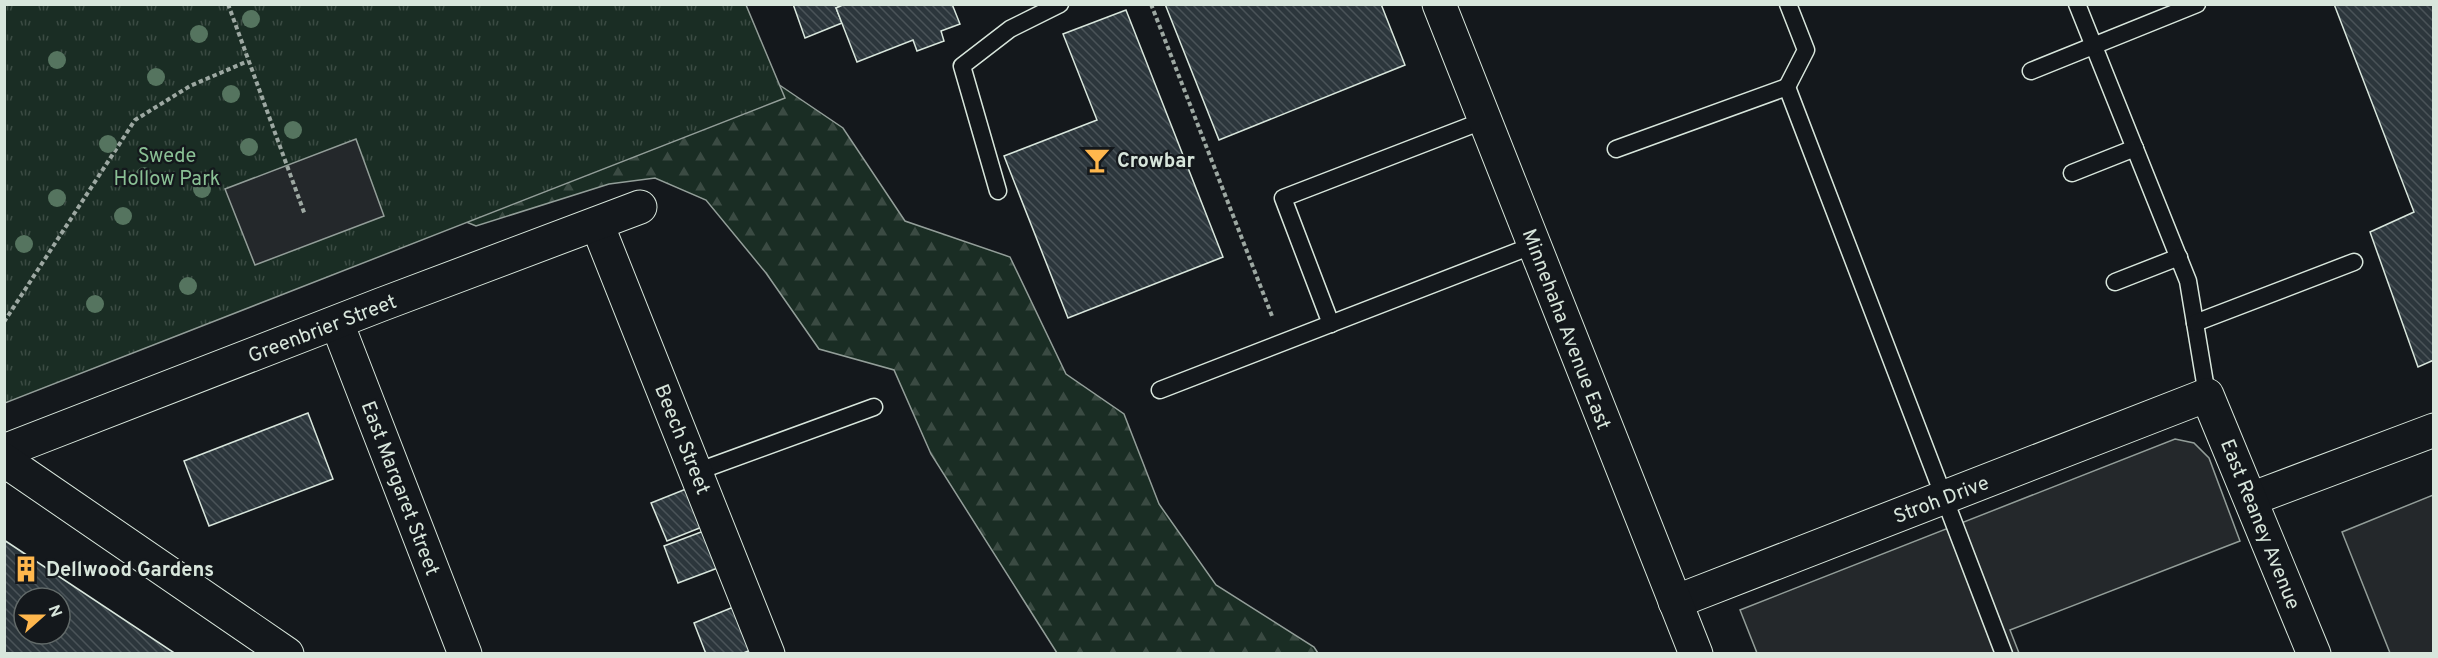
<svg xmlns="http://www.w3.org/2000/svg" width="2438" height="658" font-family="Overpass,sans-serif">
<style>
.forest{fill:url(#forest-firs);stroke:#939e99;stroke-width:1.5}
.park{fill:url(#park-tufts);stroke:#939e99;stroke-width:1.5}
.parking{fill:#24282b;stroke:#939e99;stroke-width:1.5}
.building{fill:url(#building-back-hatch);stroke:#d8e6dc;stroke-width:1.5;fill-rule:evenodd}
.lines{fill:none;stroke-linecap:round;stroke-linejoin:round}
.lane-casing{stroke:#d8e6dc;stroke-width:19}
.street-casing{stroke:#d8e6dc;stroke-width:35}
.secondary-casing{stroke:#d8e6dc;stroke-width:35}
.path{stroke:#9da8a2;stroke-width:4;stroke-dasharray:4.5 3;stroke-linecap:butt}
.lane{stroke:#14181c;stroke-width:16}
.street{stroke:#14181c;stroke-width:33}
.secondary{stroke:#14181c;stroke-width:33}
.tree{fill:#55745f}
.labels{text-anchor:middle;stroke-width:4.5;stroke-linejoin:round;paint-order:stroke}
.park-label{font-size:20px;fill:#8ac095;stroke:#14181c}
.poi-label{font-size:20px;font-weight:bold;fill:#d8e6dc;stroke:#14181c;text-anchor:start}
.street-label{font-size:20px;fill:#d8e6dc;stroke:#14181c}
</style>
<defs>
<pattern id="forest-firs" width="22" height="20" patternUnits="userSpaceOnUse" patternTransform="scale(1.5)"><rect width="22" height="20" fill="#1a2d24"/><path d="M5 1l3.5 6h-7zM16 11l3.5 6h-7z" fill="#3b4b43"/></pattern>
<pattern id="park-tufts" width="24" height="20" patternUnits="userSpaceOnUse" patternTransform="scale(1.5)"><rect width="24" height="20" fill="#1a2d24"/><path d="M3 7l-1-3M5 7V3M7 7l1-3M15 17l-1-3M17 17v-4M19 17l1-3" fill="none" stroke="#3b4b43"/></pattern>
<pattern id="building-back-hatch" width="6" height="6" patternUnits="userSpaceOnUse" patternTransform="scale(1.5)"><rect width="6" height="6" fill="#2c363c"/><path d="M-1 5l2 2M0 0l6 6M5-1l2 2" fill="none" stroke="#4a5358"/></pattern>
</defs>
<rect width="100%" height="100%" fill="#14181c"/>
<!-- forest -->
<polygon class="forest" points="775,82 843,128 905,221 1010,257 1066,374 1124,414 1159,504 1216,585 1314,647 1318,653 1057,653 931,454 894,370 819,349 766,273 706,200 655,178 609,184 476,226 449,215"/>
<!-- park -->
<polygon class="park" points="5,5 746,5 785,98 5,403"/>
<!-- parking -->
<g class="parking">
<polygon points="356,139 384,216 255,265 225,189"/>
<polygon points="2175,439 2194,443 2209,458 2240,541 2010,630 2019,653 1757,653 1740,610"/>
<polygon points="2433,495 2433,653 2390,653 2342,532"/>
</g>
<!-- building -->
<g class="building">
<polygon points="793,4 845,4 836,8 842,23 805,38"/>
<polygon points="845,4 952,4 960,24 941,31 944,41 917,51 913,40 857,62 836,8"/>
<polygon points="1165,4 1381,4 1405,65 1219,140"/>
<polygon points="2334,4 2434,4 2434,360 2418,367 2370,232 2414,212"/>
<polygon points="1126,10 1223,257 1068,318 1004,156 1097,120 1063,34"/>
<polygon points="308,413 333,479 209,526 184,461"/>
<polygon points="691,487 707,525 667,541 651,503"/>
<polygon points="709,529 723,566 678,583 664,546"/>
<path d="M4,540l172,114h-172zM24,598h36v36h-36z"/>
<polygon points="736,606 753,649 741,654 706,654 694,623"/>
</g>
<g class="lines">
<!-- lane casing -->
<g class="lane-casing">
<g id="lane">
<polyline points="2077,4 2188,281 2207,395"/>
<polyline points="2031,71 2197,4"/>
<polyline points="1787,87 1806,50 1788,4"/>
<polyline points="1616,149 1787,87 2004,654"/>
<polyline points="2072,173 2135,148"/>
<polyline points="998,191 962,66 1010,29 1060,4"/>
<polyline points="2115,282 2179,257"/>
<polyline points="2195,323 2354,262"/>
<polyline points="1331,324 1283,198 1485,120"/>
<polyline points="1160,390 1534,245"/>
<polyline points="696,472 874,407"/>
</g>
</g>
<!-- street casing -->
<g class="street-casing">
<g id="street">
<polyline points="597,224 768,654"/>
<polyline points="337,323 465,654"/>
<polyline points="4,451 380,305 640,207"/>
<polyline points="4,460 287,654"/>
<polyline points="2251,499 2434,430"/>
<polyline points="1675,602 2207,395 2314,654"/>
</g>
</g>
<!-- secondary casing -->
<g class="secondary-casing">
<polyline id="secondary" points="1439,4 1696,654"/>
</g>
<!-- path -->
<g class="path">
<polyline points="228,4 305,215"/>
<polyline points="1151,4 1272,316"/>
<polyline points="4,322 135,120 190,86 248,61"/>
</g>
<!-- lane -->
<use href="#lane" class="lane"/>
<!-- street -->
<use href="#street" class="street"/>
<!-- secondary -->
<use href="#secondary" class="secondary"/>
</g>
<!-- trees -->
<g class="tree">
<circle cx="251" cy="19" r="9"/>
<circle cx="199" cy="34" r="9"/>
<circle cx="57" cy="60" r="9"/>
<circle cx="156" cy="77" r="9"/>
<circle cx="231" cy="94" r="9"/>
<circle cx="293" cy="130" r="9"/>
<circle cx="108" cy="144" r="9"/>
<circle cx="249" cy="147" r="9"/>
<circle cx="144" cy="176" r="9"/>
<circle cx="202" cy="189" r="9"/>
<circle cx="57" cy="198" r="9"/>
<circle cx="123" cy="216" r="9"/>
<circle cx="24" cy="244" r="9"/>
<circle cx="188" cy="286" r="9"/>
<circle cx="95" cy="304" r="9"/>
</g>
<!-- icons -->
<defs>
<g id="bar-bare" transform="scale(2.07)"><path d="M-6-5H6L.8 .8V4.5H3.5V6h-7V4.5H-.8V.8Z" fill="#ffb74d" stroke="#14181c" stroke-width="2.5" paint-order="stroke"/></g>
<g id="building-bare" transform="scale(2.07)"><path d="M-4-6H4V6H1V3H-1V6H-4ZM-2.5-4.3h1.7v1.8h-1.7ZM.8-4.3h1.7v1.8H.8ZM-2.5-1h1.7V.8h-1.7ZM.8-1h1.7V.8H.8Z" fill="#ffb74d" stroke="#14181c" stroke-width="2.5" paint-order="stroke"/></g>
</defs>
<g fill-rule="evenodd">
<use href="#bar-bare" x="1097" y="160"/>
<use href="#building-bare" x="26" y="569"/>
</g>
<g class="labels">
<!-- park labels -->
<g class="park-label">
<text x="167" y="162">Swede<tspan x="167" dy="23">Hollow Park</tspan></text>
</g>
<!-- poi labels -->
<g class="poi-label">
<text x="1117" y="167">Crowbar</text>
<text x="46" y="576">Dellwood Gardens</text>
</g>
<!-- street labels -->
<g class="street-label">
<text transform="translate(322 328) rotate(-21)" y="7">Greenbrier Street</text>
<text transform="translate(1567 329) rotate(69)" y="7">Minnehaha Avenue East</text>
<text transform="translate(683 439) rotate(68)" y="7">Beech Street</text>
<text transform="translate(401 488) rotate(69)" y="7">East Margaret Street</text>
<text transform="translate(1941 499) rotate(-21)" y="7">Stroh Drive</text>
<text transform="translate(2261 524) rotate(68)" y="7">East Reaney Avenue</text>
</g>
</g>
<!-- border -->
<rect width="2438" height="658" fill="none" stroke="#d8e6dc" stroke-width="12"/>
<!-- north arrow -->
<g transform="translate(42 616) rotate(69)"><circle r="28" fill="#14181c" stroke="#626a69" stroke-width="1.5"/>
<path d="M0-4.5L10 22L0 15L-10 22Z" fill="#ffb74d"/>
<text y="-9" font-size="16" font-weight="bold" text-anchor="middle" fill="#d8e6dc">N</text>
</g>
</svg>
